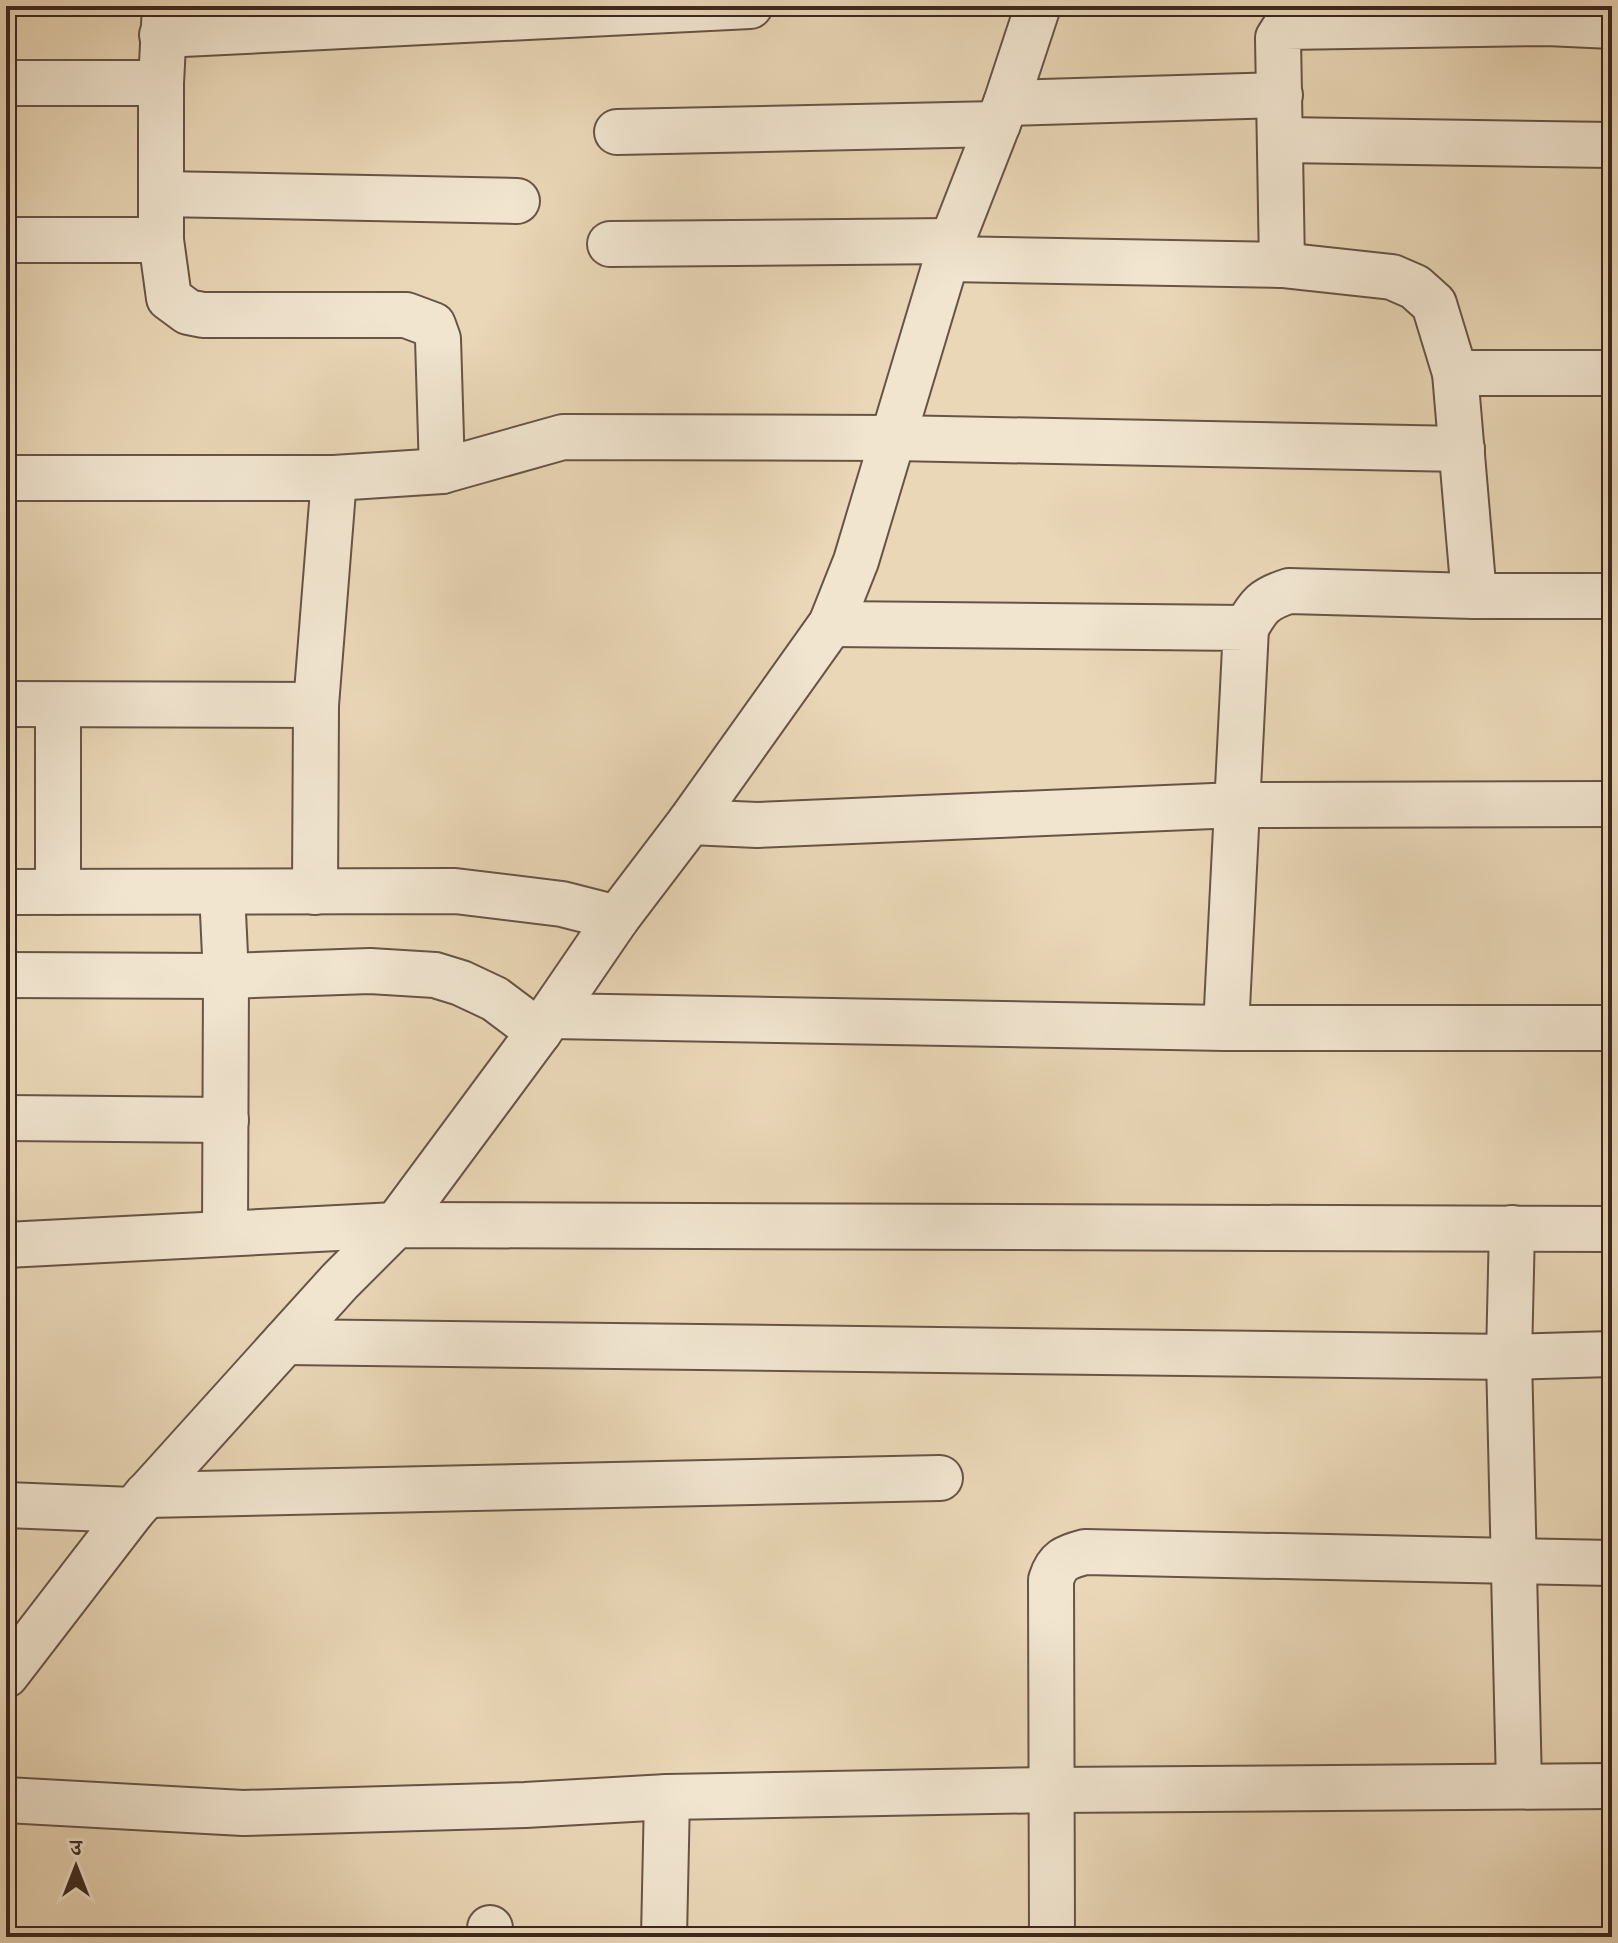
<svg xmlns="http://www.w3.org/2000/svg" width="1618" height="1943" font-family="'Old Standard TT','Noto Serif Devanagari',serif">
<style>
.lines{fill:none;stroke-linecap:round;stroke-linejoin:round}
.minor-casing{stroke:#685446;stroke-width:48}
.minor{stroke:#f1e5d0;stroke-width:44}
</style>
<rect width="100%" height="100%" fill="#ead7b7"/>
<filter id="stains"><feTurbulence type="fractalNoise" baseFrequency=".0025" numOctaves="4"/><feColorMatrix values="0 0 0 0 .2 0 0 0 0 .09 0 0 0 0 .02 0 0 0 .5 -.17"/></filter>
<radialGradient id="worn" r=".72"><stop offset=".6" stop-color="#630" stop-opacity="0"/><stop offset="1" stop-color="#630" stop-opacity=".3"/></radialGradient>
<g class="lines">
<!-- minor casing -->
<g class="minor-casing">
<g id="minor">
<polyline points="165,6 161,83 161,240 169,298 188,312 203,315 406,315 433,325 438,339 442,471"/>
<polyline points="162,35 750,6"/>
<polyline points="6,83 161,83"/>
<polyline points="1006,103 1280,95"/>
<polyline points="617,132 998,124"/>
<polyline points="1282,140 1612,145"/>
<polyline points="161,194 517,201"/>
<polyline points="6,240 161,240"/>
<polyline points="610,244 952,241"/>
<polyline points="947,259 1282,265 1392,277 1415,287 1434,304 1455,373 1474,596"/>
<polyline points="1282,265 1278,38 1285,27 1547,23 1612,26"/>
<polyline points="1455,373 1612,373"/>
<polyline points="6,478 334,478 442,471 563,437 894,438 1462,449"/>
<polyline points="831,624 1246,628 1226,1028"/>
<path d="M1246,628c13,-23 18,-29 43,-37l185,5h138"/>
<polyline points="6,704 316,705"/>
<polyline points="58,705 58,892"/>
<polyline points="690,822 757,825 1237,805 1612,804"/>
<polyline points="6,892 455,891 562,904 617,918"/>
<polyline points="222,892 226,976 225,1233"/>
<polyline points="315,892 316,705 334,478"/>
<polyline points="6,975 226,976 370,971 435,975 461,983 495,999 539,1032"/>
<polyline points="551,1016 1226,1028 1612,1028"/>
<polyline points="6,1118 226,1120"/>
<polyline points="1512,1228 1509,1357 1519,1785"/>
<polyline points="6,1245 396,1225 1612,1229"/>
<polyline points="285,1342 1509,1357 1612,1354"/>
<polyline points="146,1495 940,1478"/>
<polyline points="6,1505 133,1510"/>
<polyline points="6,1675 133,1510 340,1281 396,1225 539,1032 617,918 690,822 831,624 856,561 952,241 1006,103 1038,6"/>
<polyline points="6,1800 243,1813 525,1805 667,1797 1050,1790 1612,1786"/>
<polyline points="490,1928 490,1937"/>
<polyline points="664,1937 667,1797"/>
<path d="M1052,1937l-1,-357c6,-20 15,-23 34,-28l527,11"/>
</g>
</g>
<!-- minor -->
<use href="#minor" class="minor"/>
</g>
<!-- margin -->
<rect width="1618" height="1943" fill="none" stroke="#ead7b7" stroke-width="32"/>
<rect x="8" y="8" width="1602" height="1927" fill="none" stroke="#3c2820" stroke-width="4"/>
<rect x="16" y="16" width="1586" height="1911" fill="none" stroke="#3c2820" stroke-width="2"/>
<!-- north arrow -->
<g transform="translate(76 1867)" stroke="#f1e5d0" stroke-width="6" paint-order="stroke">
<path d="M0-6L14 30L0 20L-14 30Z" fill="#3c2820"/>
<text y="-12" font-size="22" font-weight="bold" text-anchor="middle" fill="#3c2820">उ</text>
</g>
<rect width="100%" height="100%" filter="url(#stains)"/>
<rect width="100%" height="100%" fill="url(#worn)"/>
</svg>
